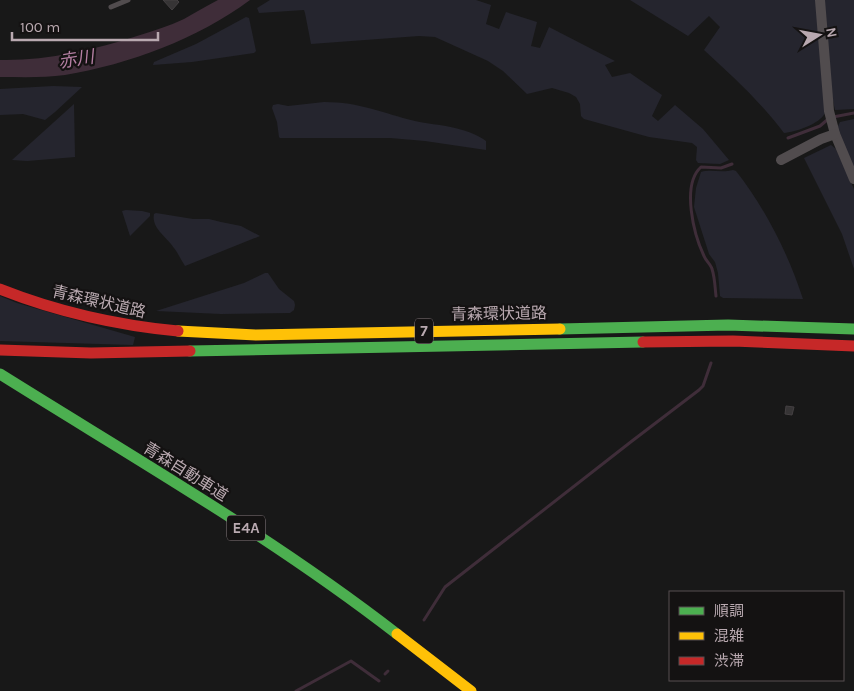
<svg xmlns="http://www.w3.org/2000/svg" width="854" height="691" font-family="Karla,'Noto Sans JP',sans-serif">
<style>
.green{fill:#25252e}
.water{fill:#3f2d39}
.lines{fill:none;stroke-linecap:round;stroke-linejoin:round}
.stream{stroke:#3f2d39;stroke-width:3}
.building{fill:#363435;stroke:#444042}
.lane{stroke:#514c4e;stroke-width:5}
.street{stroke:#514c4e;stroke-width:10}
.fast{stroke:#4caf50;stroke-width:11}
.slow{stroke:#ffc107;stroke-width:11}
.jam{stroke:#c62828;stroke-width:11}
.labels{text-anchor:middle;stroke-width:4.5;stroke-linejoin:round;paint-order:stroke}
.shield{fill:#141212;stroke:#887c81;stroke-width:1}
.shield-label{font-size:15px;font-weight:bold;fill:#b9a9b0}
.street-label{font-size:16px;fill:#b9a9b0;stroke:#141212}
.water-label{font-size:18px;font-style:italic;fill:#b57fa3;stroke:#141212}
</style>
<rect width="100%" height="100%" fill="#181818"/>
<!-- green -->
<g class="green">
<polygon points="270,0 476,0 491,5 486,24 499,29 506,12 537,22 531,46 540,48 549,27 615,61 605,65 612,77 630,73 662,95 652,116 658,121 675,105 703,129 729,160 720,164 698,163 696,160 697,147 692,143 649,137 584,119 581,116 580,104 576,97 569,93 552,88 527,94 503,71 488,61 435,37 419,36 311,44 305,13 304,10 259,13 257,8"/>
<path d="M630,0h187l8,113c-5,11 -30,19 -41,20 -23,-31 -52,-57 -80,-83l16,-23 -11,-11 -21,20z"/>
<polygon points="824,0 854,0 854,109 835,110 832,96"/>
<polygon points="246,17 249,18 256,51 254,53 192,62 153,65 154,62 196,44"/>
<polygon points="53,86 82,87 55,112 45,120 23,114 0,115 0,89"/>
<path d="M324,102c36,0 58,11 91,19 24,5 50,5 71,20v9l-61,-9 -35,-3h-110l-1,-1 -2,-15 -5,-14 1,-3 5,-1 10,2z"/>
<polygon points="74,104 75,157 27,161 12,160"/>
<polygon points="854,119 854,170 837,128 840,122"/>
<polygon points="831,145 836,149 854,189 854,269 842,234 804,158"/>
<path d="M733,170l3,1c29,37 52,82 67,128l-80,-1 -3,-2 -2,-23 -3,-11 -6,-8 -15,-47 2,-19 5,-16c10,-3 21,1 32,-2z"/>
<polygon points="126,210 142,211 150,213 150,216 130,236 122,211"/>
<path d="M156,213l37,6h16l12,3 20,4 19,10 -75,30c-4,-6 -7,-13 -11,-18 -7,-11 -23,-20 -20,-34z"/>
<polygon points="265,273 268,273 279,289 294,301 295,305 294,310 290,313 221,314 156,311 244,283"/>
<polygon points="0,296 17,303 135,337 133,345 0,341"/>
</g>
<!-- water -->
<path class="water" d="M218,0h32c-53,39 -120,64 -185,75 -21,3 -44,2 -65,2v-17c46,1 93,-10 137,-24 16,-5 32,-10 47,-17 11,-6 22,-13 34,-19z"/>
<g class="lines">
<!-- stream -->
<g class="stream">
<polyline points="833,117 854,113"/>
<polyline points="788,138 820,126 827,120"/>
<path d="M716,296c-1,-8 -1,-18 -4,-27 -1,-4 -6,-8 -8,-13 -10,-21 -23,-71 -3,-89l20,1 11,-4"/>
<polyline points="424,620 445,587 632,441 699,390 703,386 711,363"/>
<polyline points="385,674 388,671"/>
<polyline points="296,691 351,661 379,681"/>
</g>
</g>
<!-- building -->
<g class="building">
<polygon points="163,0 177,0 179,2 172,10"/>
<polygon points="786,406 794,407 792,415 785,414"/>
</g>
<g class="lines">
<!-- lane -->
<polyline class="lane" points="111,7 128,0"/>
<!-- street -->
<g class="street">
<polyline points="820,0 829,111 835,134 854,179"/>
<polyline points="781,160 821,139 835,134"/>
</g>
<!-- fast -->
<g class="fast">
<polyline points="560,329 728,325 854,329"/>
<polyline points="190,351 643,342"/>
<path d="M0,374c134,84 272,163 397,260"/>
</g>
<!-- slow -->
<g class="slow">
<polyline points="178,331 256,335 560,329"/>
<polyline points="397,634 471,691"/>
</g>
<!-- jam -->
<g class="jam">
<path d="M0,289c58,23 116,36 178,42"/>
<polyline points="643,342 733,341 854,346"/>
<polyline points="0,350 91,353 190,351"/>
</g>
</g>
<g class="labels">
<!-- shield labels -->
<g class="shield">
<rect x="415" y="318.5" width="18" height="25" rx="4"/>
<rect x="227" y="515.5" width="38" height="25" rx="4"/>
</g>
<g class="shield-label">
<text x="424" y="336">7</text>
<text x="246" y="533">E4A</text>
</g>
<!-- street labels -->
<g class="street-label">
<text transform="translate(99 301) rotate(13)" y="6">青森環状道路</text>
<text transform="translate(499 313) rotate(-1)" y="6">青森環状道路</text>
<text transform="translate(186 471) rotate(32)" y="6">青森自動車道</text>
</g>
<!-- water labels -->
<g class="water-label">
<text transform="translate(76 59) rotate(-9)" y="6">赤川</text>
</g>
</g>
<!-- legend -->
<rect x="669" y="591" width="175" height="90" fill="#141212" stroke="#564e51"/>
<rect x="679" y="607" width="25" height="8" fill="#4caf50" stroke="#564e51"/>
<text x="714" y="616" font-size="15" fill="#b9a9b0">順調</text>
<rect x="679" y="632" width="25" height="8" fill="#ffc107" stroke="#564e51"/>
<text x="714" y="641" font-size="15" fill="#b9a9b0">混雑</text>
<rect x="679" y="657" width="25" height="8" fill="#c62828" stroke="#564e51"/>
<text x="714" y="666" font-size="15" fill="#b9a9b0">渋滞</text>
<!-- north arrow -->
<g transform="translate(819 35) rotate(79)" stroke="#141212" stroke-width="4" paint-order="stroke">
<path d="M0-4L9 19L0 12L-9 19Z" fill="#b9a9b0"/>
<text y="-8" font-size="14" font-weight="bold" text-anchor="middle" fill="#b9a9b0">N</text>
</g>
<!-- scale -->
<path d="M12 32v8h146v-8" fill="none" stroke="#b9a9b0" stroke-width="2.5"/>
<text x="20" y="32" font-size="15" fill="#b9a9b0" stroke="#141212" stroke-width="4" paint-order="stroke">100 m</text>
</svg>
